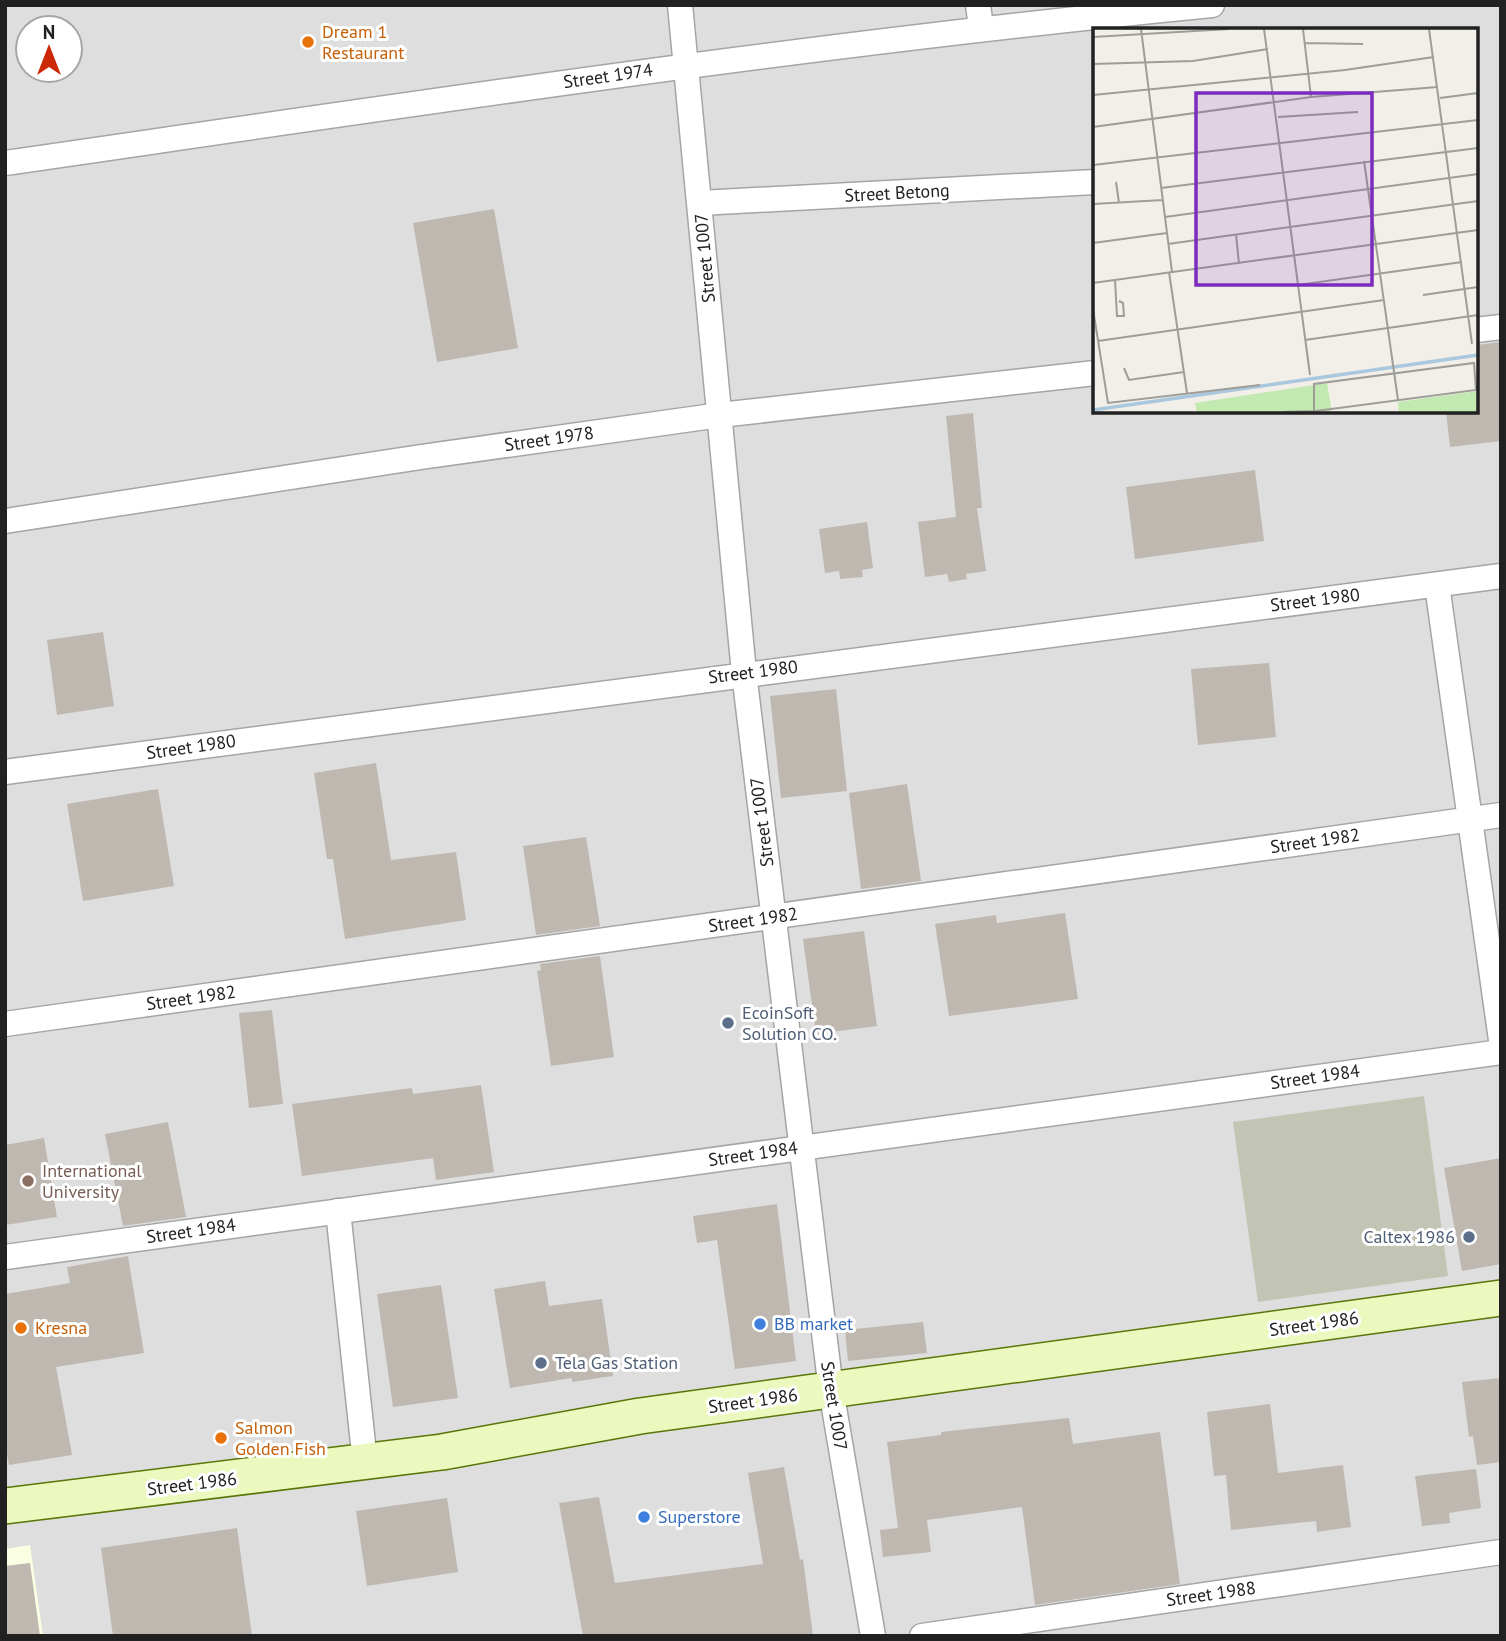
<svg xmlns="http://www.w3.org/2000/svg" width="1506" height="1641" font-family="'PT Sans',sans-serif">
<style>
.residential{fill:#dfdede;fill-rule:evenodd}
.education{fill:#fafee3}
.construction{fill:#c2c5b3}
.building{fill:#beb8b1}
.lines{fill:none;stroke-linecap:round;stroke-linejoin:round}
.minor-casing{stroke:#a5a5a5;stroke-width:27}
.secondary-casing{stroke:#587708;stroke-width:38}
.minor{stroke:#fff;stroke-width:24}
.secondary{stroke:#ebf8be;stroke-width:35}
.food-dot{fill:#e8710a;stroke:#fff;stroke-width:2.5}
.service-dot{fill:#5c6f8a;stroke:#fff;stroke-width:2.5}
.education-dot{fill:#8d6e63;stroke:#fff;stroke-width:2.5}
.shop-dot{fill:#3f7fe0;stroke:#fff;stroke-width:2.5}
.labels{text-anchor:middle;stroke-width:6;stroke-linejoin:round;paint-order:stroke}
.food-label{font-size:18px;fill:#c56008;stroke:#fff;text-anchor:start}
.street-label{font-size:18px;fill:#212121;stroke:#fff}
.service-label{font-size:18px;fill:#4e5e75;stroke:#fff;text-anchor:start}
.education-label{font-size:18px;fill:#785e54;stroke:#fff;text-anchor:start}
.shop-label{font-size:18px;fill:#366cbe;stroke:#fff;text-anchor:start}
.inset-river{fill:none;stroke:#aac8dd;stroke-width:3.5}
.inset-road{fill:none;stroke:#9e9d98;stroke-width:2}
.view{fill:#7b2cbf;fill-opacity:0.15;stroke:#7b2cbf;stroke-width:3.5}
.inset-edge{fill:none;stroke:#212121;stroke-width:3.5}
</style>
<rect width="100%" height="100%" fill="#f1efe8"/>
<!-- residential -->
<path class="residential" d="M5,5h1496v1631h-1496zM28,28h42v42h-42zM1095,30h381v381h-381z"/>
<!-- education -->
<polygon class="education" points="30,1545 43,1636 5,1636 5,1549"/>
<!-- construction -->
<polygon class="construction" points="1424,1096 1448,1276 1258,1302 1233,1122"/>
<!-- building -->
<g class="building">
<polygon points="494,209 518,348 437,362 413,223"/>
<polygon points="1501,342 1501,441 1450,447 1446,411 1476,411 1476,345"/>
<polygon points="973,413 982,508 977,508 986,571 966,574 967,579 949,582 947,574 925,577 918,522 956,517 946,416"/>
<polygon points="1255,470 1264,541 1135,559 1126,487"/>
<polygon points="867,522 873,568 862,570 863,577 840,579 839,571 825,573 819,529"/>
<polygon points="103,632 114,706 57,715 47,640"/>
<polygon points="1269,663 1276,737 1198,745 1191,669"/>
<polygon points="836,689 847,791 781,798 770,696"/>
<polygon points="376,763 391,860 456,852 466,920 345,939 333,859 327,859 314,773"/>
<polygon points="907,784 921,881 861,889 849,793"/>
<polygon points="158,789 174,886 83,901 67,804"/>
<polygon points="586,837 600,926 536,935 523,846"/>
<polygon points="1065,913 1078,999 949,1016 935,924 996,915 997,923"/>
<polygon points="864,931 877,1026 816,1034 803,939"/>
<polygon points="600,956 614,1057 551,1066 537,971 541,970 540,964"/>
<polygon points="272,1010 283,1104 249,1108 239,1013"/>
<polygon points="481,1085 494,1172 436,1180 433,1158 302,1176 292,1104 412,1088 413,1094"/>
<polygon points="168,1122 186,1217 123,1226 105,1134"/>
<polygon points="44,1138 57,1217 5,1225 5,1145"/>
<polygon points="1501,1158 1501,1264 1462,1271 1444,1168"/>
<polygon points="777,1204 796,1361 735,1369 717,1240 697,1243 693,1216"/>
<polygon points="128,1256 144,1353 56,1367 72,1455 9,1465 5,1444 5,1294 70,1283 67,1267"/>
<polygon points="545,1281 549,1306 602,1299 613,1376 572,1382 572,1378 510,1388 494,1289"/>
<polygon points="441,1285 458,1398 393,1407 377,1294"/>
<polygon points="923,1322 927,1353 848,1361 845,1330"/>
<polygon points="1501,1378 1501,1462 1477,1465 1473,1436 1469,1437 1462,1382"/>
<polygon points="1270,1404 1278,1473 1343,1465 1351,1527 1317,1532 1316,1521 1231,1530 1226,1475 1214,1476 1207,1412"/>
<polygon points="1069,1418 1073,1444 1160,1432 1180,1584 1035,1605 1022,1507 927,1520 931,1552 883,1557 880,1530 898,1528 887,1442 941,1435 941,1432"/>
<polygon points="784,1467 800,1560 803,1559 813,1636 583,1636 559,1503 599,1497 615,1583 763,1564 748,1473"/>
<polygon points="1476,1469 1481,1508 1449,1513 1450,1523 1422,1526 1415,1476"/>
<polygon points="447,1498 458,1572 367,1586 356,1511"/>
<polygon points="237,1528 252,1636 113,1636 101,1548"/>
<polygon points="30,1563 40,1636 5,1636 5,1566"/>
</g>
<g class="lines">
<!-- minor casing -->
<g class="minor-casing">
<g id="minor">
<polyline points="680,5 744,673 831,1390 873,1636"/>
<polyline points="978,5 981,27"/>
<path d="M5,163c402,-58 803,-119 1207,-158"/>
<polyline points="700,203 1095,182"/>
<polyline points="1476,330 1501,327"/>
<polyline points="5,521 421,457 720,415 1095,373"/>
<polyline points="1437,585 1501,1040"/>
<polyline points="5,772 1501,576"/>
<polyline points="5,1024 1501,815"/>
<polyline points="338,1211 365,1462"/>
<polyline points="5,1257 1501,1052"/>
<polyline points="922,1636 1501,1552"/>
</g>
</g>
<!-- secondary casing -->
<g class="secondary-casing">
<polyline id="secondary" points="5,1506 442,1452 640,1416 1501,1298"/>
</g>
<!-- minor -->
<use href="#minor" class="minor"/>
<!-- secondary -->
<use href="#secondary" class="secondary"/>
</g>
<!-- markers -->
<g class="food-dot">
<circle cx="308" cy="42" r="7"/>
<circle cx="21" cy="1328" r="7"/>
<circle cx="221" cy="1438" r="7"/>
</g>
<g class="service-dot">
<circle cx="728" cy="1023" r="7"/>
<circle cx="1469" cy="1237" r="7"/>
<circle cx="541" cy="1363" r="7"/>
</g>
<circle class="education-dot" cx="28" cy="1181" r="7"/>
<g class="shop-dot">
<circle cx="760" cy="1324" r="7"/>
<circle cx="644" cy="1517" r="7"/>
</g>
<g class="labels">
<!-- food labels -->
<g class="food-label">
<text x="322" y="38">Dream 1<tspan x="322" dy="21">Restaurant</tspan></text>
<text x="35" y="1334">Kresna</text>
<text x="235" y="1434">Salmon<tspan x="235" dy="21">Golden Fish</tspan></text>
</g>
<!-- street labels -->
<g class="street-label">
<text transform="translate(608 76) rotate(-8)" y="6">Street 1974</text>
<text transform="translate(897 193) rotate(-3)" y="6">Street Betong</text>
<text transform="translate(705 258) rotate(-95)" y="6">Street 1007</text>
<text transform="translate(549 439) rotate(-8)" y="6">Street 1978</text>
<text transform="translate(1315 600) rotate(-7)" y="6">Street 1980</text>
<text transform="translate(753 672) rotate(-7)" y="6">Street 1980</text>
<text transform="translate(191 747) rotate(-8)" y="6">Street 1980</text>
<text transform="translate(762 822) rotate(-97)" y="6">Street 1007</text>
<text transform="translate(1315 841) rotate(-8)" y="6">Street 1982</text>
<text transform="translate(753 920) rotate(-8)" y="6">Street 1982</text>
<text transform="translate(191 998) rotate(-8)" y="6">Street 1982</text>
<text transform="translate(1315 1077) rotate(-8)" y="6">Street 1984</text>
<text transform="translate(753 1154) rotate(-8)" y="6">Street 1984</text>
<text transform="translate(191 1231) rotate(-8)" y="6">Street 1984</text>
<text transform="translate(1314 1324) rotate(-8)" y="6">Street 1986</text>
<text transform="translate(753 1401) rotate(-8)" y="6">Street 1986</text>
<text transform="translate(834 1406) rotate(81)" y="6">Street 1007</text>
<text transform="translate(192 1484) rotate(-7)" y="6">Street 1986</text>
<text transform="translate(1211 1594) rotate(-8)" y="6">Street 1988</text>
</g>
<!-- service labels -->
<g class="service-label">
<text x="742" y="1019">EcoinSoft<tspan x="742" dy="21">Solution CO.</tspan></text>
<text x="1455" y="1243" text-anchor="end">Caltex 1986</text>
<text x="555" y="1369">Tela Gas Station</text>
</g>
<!-- education labels -->
<g class="education-label">
<text x="42" y="1177">International<tspan x="42" dy="21">University</tspan></text>
</g>
<!-- shop labels -->
<g class="shop-label">
<text x="774" y="1330">BB market</text>
<text x="658" y="1523">Superstore</text>
</g>
</g>
<!-- overview -->
<g transform="translate(1093 28)">
<rect width="385" height="385" fill="#f1efe8"/>
<path d="M234,355l5,29h-135l-2,-9zM385,363v21h-79l-1,-10z" fill="#c2e9b0"/>
<path class="inset-river" d="M0,382l385,-55"/>
<path class="inset-road" d="M48,1l31,243M171,1l46,346M210,1l8,68M336,1l43,315M0,9l136,-8M212,15l58,1M0,36l100,-3 75,-12M0,67l252,-25 89,-13M347,70l38,-5M185,89l80,-5M0,99l218,-30 127,-10M271,133l34,239M0,137l385,-45M23,154l3,21M68,160l317,-40M0,176l70,-4M72,189l313,-43M143,206l3,30M0,215l74,-10M75,216l310,-43M76,244l18,121M22,252l2,36h7l-1,-13 -4,-2M0,255l385,-53M205,257l164,-23M330,267l55,-8M0,281l15,94 152,-18M212,312l173,-25M5,313l286,-41M31,340l5,12 55,-8M189,384l34,-1 160,-21 -2,-27 -160,21v27"/>
<path class="view" d="M103,65h176v192h-176z"/>
<rect width="385" height="385" class="inset-edge"/>
</g>
<!-- border -->
<rect width="1506" height="1641" fill="none" stroke="#212121" stroke-width="14"/>
<!-- north arrow -->
<g transform="translate(49 49)"><circle r="33" fill="#ffffff" stroke="#a6a6a6" stroke-width="2"/>
<path d="M0-5L12 26L0 18L-12 26Z" fill="#cc2806"/>
<text y="-10" font-size="19" font-weight="bold" text-anchor="middle" fill="#212121">N</text>
</g>
</svg>
